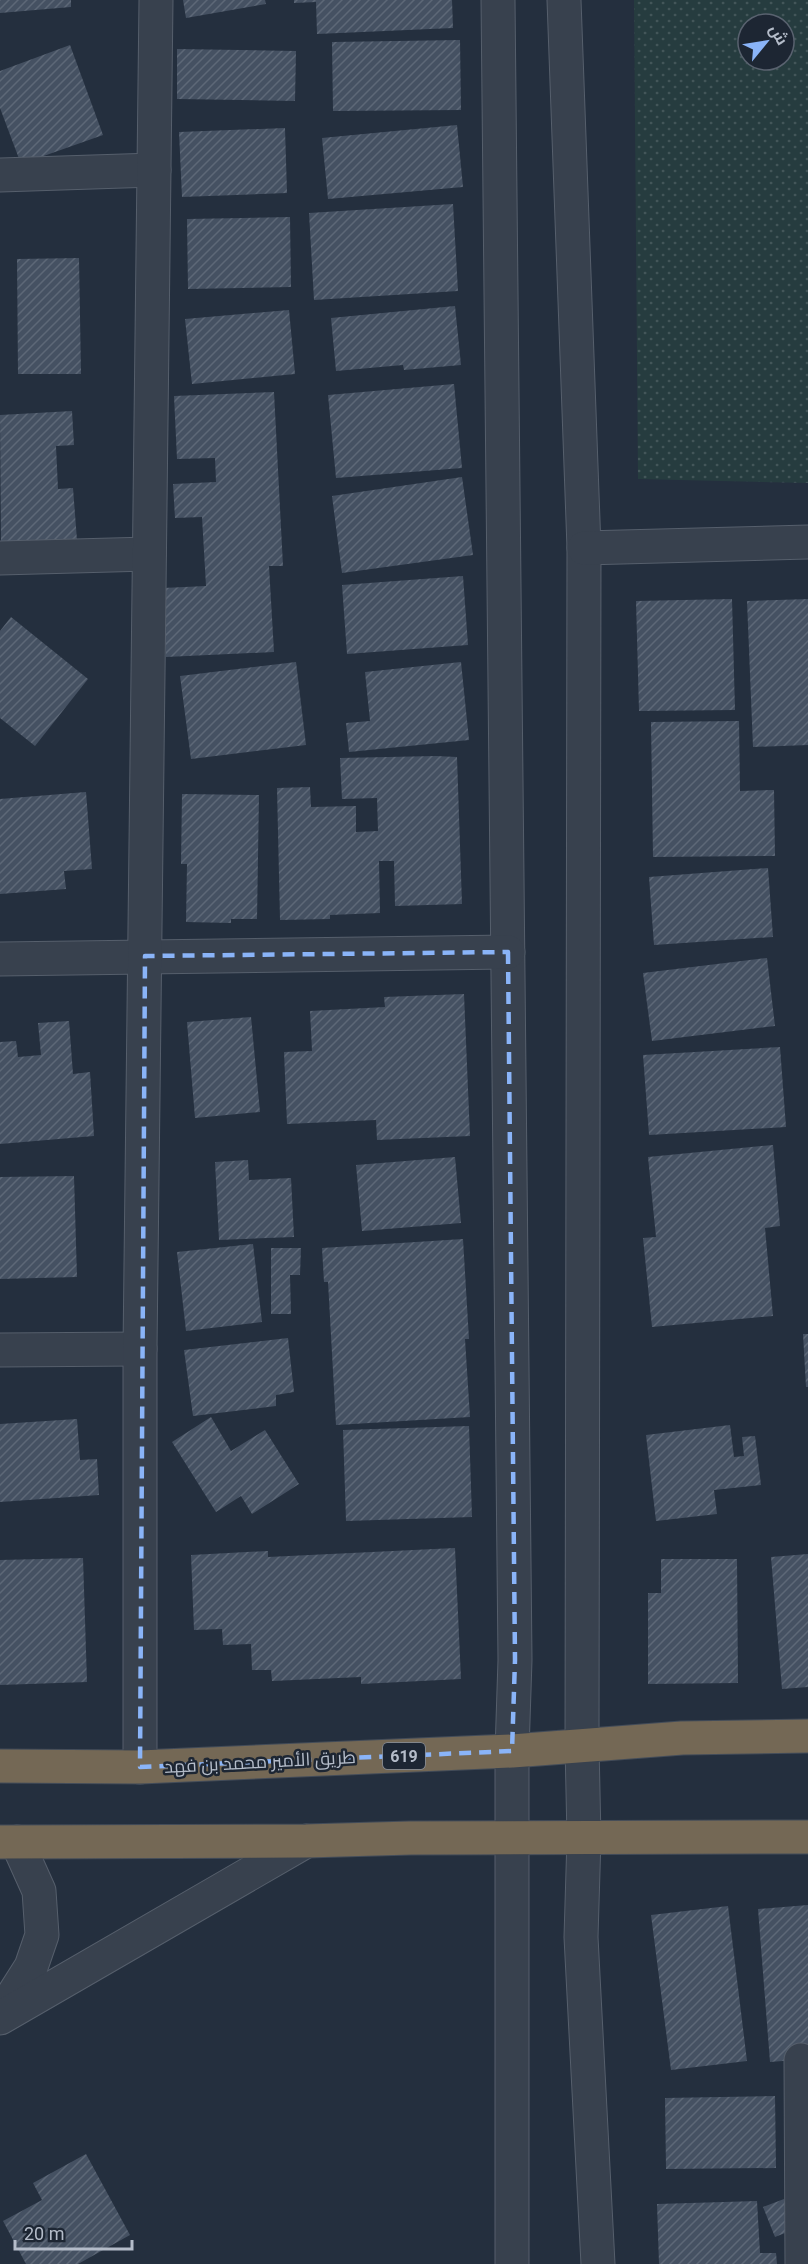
<svg xmlns="http://www.w3.org/2000/svg" width="808" height="2264" font-family="Roboto,Cairo,sans-serif">
<style>
.grass{fill:url(#grass-dots);fill-rule:evenodd}
.building{fill:url(#building-hatch)}
.lines{fill:none;stroke-linecap:round;stroke-linejoin:round}
.minor-casing{stroke:#565f6c;stroke-width:35}
.highway-casing{stroke:#434c59;stroke-width:35}
.minor{stroke:#38414e;stroke-width:33}
.highway{stroke:#746855;stroke-width:33}
.marked{fill:none;stroke:#8ab4f8;stroke-width:4.5;stroke-dasharray:12 8;stroke-linejoin:round}
.labels{text-anchor:middle;stroke-width:5;stroke-linejoin:round;paint-order:stroke}
.shield{fill:#1d2633;stroke:#878f9c;stroke-width:1.5}
.shield-label{font-size:16px;font-weight:bold;fill:#b4bcc9}
.street-label{font-size:18px;fill:#b4bcc9;stroke:#1d2633}
</style>
<defs>
<pattern id="grass-dots" width="8" height="8" patternUnits="userSpaceOnUse" patternTransform="scale(1.5)"><rect width="8" height="8" fill="#263c3f"/><path d="M2 2h.1M6 6h.1" fill="none" stroke="#435659" stroke-width="1.8" stroke-linecap="round"/></pattern>
<pattern id="building-hatch" width="6" height="6" patternUnits="userSpaceOnUse" patternTransform="scale(1.5)"><rect width="6" height="6" fill="#455162"/><path d="M-1 1l2-2M0 6l6-6M5 7l2-2" fill="none" stroke="#5d6877"/></pattern>
</defs>
<rect width="100%" height="100%" fill="#242f3e"/>
<!-- grass -->
<path class="grass" d="M634,0h174v483l-170,-4zM748,24h36v36h-36z"/>
<!-- building -->
<g class="building">
<polygon points="0,0 71,0 71,7 0,13"/>
<polygon points="183,0 265,0 266,4 186,18"/>
<polygon points="294,0 452,0 453,28 317,34 316,2 294,3"/>
<polygon points="460,40 461,110 333,111 332,42"/>
<polygon points="70,45 103,135 21,164 0,108 0,71"/>
<polygon points="177,49 296,51 295,101 177,99"/>
<polygon points="457,125 463,187 328,199 322,138"/>
<polygon points="285,128 287,193 182,197 179,132"/>
<polygon points="453,204 458,291 314,300 309,213"/>
<polygon points="290,217 291,287 188,289 187,219"/>
<polygon points="79,258 81,374 18,374 17,259"/>
<polygon points="455,306 461,365 404,370 403,365 336,371 331,318"/>
<polygon points="289,310 295,374 192,384 185,319"/>
<polygon points="454,384 462,468 336,478 328,395"/>
<polygon points="274,392 283,566 269,566 274,652 166,657 163,588 206,586 202,517 175,518 173,484 216,482 215,458 177,459 174,396"/>
<polygon points="72,411 74,445 56,446 58,489 73,488 77,540 1,545 0,415"/>
<polygon points="462,477 473,555 342,573 332,496"/>
<polygon points="463,576 468,645 347,654 342,585"/>
<polygon points="732,599 735,710 639,711 636,601"/>
<polygon points="808,599 808,745 753,747 747,601"/>
<polygon points="11,617 88,679 35,746 0,718 0,631"/>
<polygon points="296,662 306,745 191,759 180,676"/>
<polygon points="461,662 469,740 349,752 346,723 370,721 365,672"/>
<polygon points="739,721 740,791 774,790 775,856 653,857 651,722"/>
<polygon points="436,756 457,757 462,904 395,906 394,861 379,861 380,913 330,915 330,919 280,920 277,788 310,787 311,807 356,806 356,832 378,831 377,798 342,799 340,758"/>
<polygon points="86,792 92,869 64,871 66,889 0,894 0,799"/>
<polygon points="182,794 259,795 257,919 231,919 231,923 186,922 187,864 181,864"/>
<polygon points="768,868 773,937 654,945 649,877"/>
<polygon points="767,958 775,1026 652,1041 643,973"/>
<polygon points="464,994 470,1136 377,1140 376,1120 287,1124 284,1052 312,1051 310,1011 385,1007 384,997"/>
<polygon points="251,1017 260,1112 195,1118 187,1022"/>
<polygon points="69,1021 73,1074 90,1072 94,1136 0,1144 0,1042 16,1041 18,1057 41,1055 38,1023"/>
<polygon points="780,1047 786,1127 649,1135 643,1055"/>
<polygon points="773,1145 780,1226 765,1228 773,1316 652,1327 643,1238 656,1237 648,1157"/>
<polygon points="455,1157 461,1223 362,1231 356,1165"/>
<polygon points="248,1160 249,1180 291,1178 294,1237 219,1240 215,1162"/>
<polygon points="74,1176 77,1277 0,1279 0,1177"/>
<polygon points="463,1239 469,1339 465,1339 470,1417 336,1425 328,1282 324,1282 322,1248"/>
<polygon points="253,1244 262,1322 186,1331 177,1252"/>
<polygon points="271,1248 301,1248 300,1275 290,1275 291,1314 271,1314"/>
<polygon points="803,1334 808,1334 808,1387 806,1387"/>
<polygon points="288,1338 294,1392 276,1395 276,1406 193,1416 184,1350"/>
<polygon points="211,1417 231,1451 265,1430 299,1484 252,1514 241,1496 216,1512 172,1442"/>
<polygon points="77,1419 80,1460 97,1459 99,1495 0,1502 0,1424"/>
<polygon points="730,1425 734,1457 744,1456 742,1437 755,1436 761,1485 714,1490 717,1514 656,1521 646,1435"/>
<polygon points="469,1426 472,1517 346,1521 343,1430"/>
<polygon points="455,1548 461,1679 361,1684 361,1677 272,1681 271,1670 252,1670 251,1644 223,1645 222,1629 194,1630 191,1555 268,1551 268,1557"/>
<polygon points="808,1554 808,1687 782,1689 771,1557"/>
<polygon points="83,1558 87,1682 0,1685 0,1560"/>
<polygon points="661,1559 737,1559 738,1683 648,1684 648,1593 661,1593"/>
<polygon points="808,1905 808,2059 770,2062 758,1909"/>
<polygon points="728,1906 747,2061 671,2070 651,1915"/>
<polygon points="775,2096 776,2168 666,2169 665,2098"/>
<polygon points="86,2154 130,2235 78,2264 26,2264 3,2221 42,2200 33,2183"/>
<polygon points="784,2199 795,2229 775,2237 763,2207"/>
<polygon points="757,2201 760,2253 776,2253 777,2264 659,2264 657,2204"/>
</g>
<g class="lines">
<!-- minor casing -->
<g class="minor-casing">
<g id="minor">
<polyline points="498,0 515,1660 512,1751 512,2264"/>
<polyline points="564,0 584,548 582,1746 584,1838 581,1937 598,2264"/>
<polyline points="0,175 154,170"/>
<polyline points="584,548 808,542"/>
<polyline points="0,558 149,554"/>
<polyline points="0,959 508,952"/>
<polyline points="0,1350 140,1349"/>
<polyline points="140,1767 140,1349 156,0"/>
<polyline points="1,2014 31,1967 42,1935 39,1891 17,1842"/>
<polyline points="0,2018 306,1841"/>
<polyline points="801,2060 802,2264"/>
</g>
</g>
<!-- highway casing -->
<g class="highway-casing">
<g id="highway">
<polyline points="0,1766 140,1767 512,1751 682,1738 808,1736"/>
<polyline points="0,1842 306,1841 411,1838 808,1837"/>
</g>
</g>
<!-- minor -->
<use href="#minor" class="minor"/>
<!-- highway -->
<use href="#highway" class="highway"/>
</g>
<!-- marked area -->
<path class="marked" d="M508,952l7,708 -3,91 -372,16 5,-811z"/>
<g class="labels">
<!-- shield labels -->
<rect class="shield" x="383" y="1743" width="42" height="26" rx="4.5"/>
<g class="shield-label">
<text x="404" y="1762">619</text>
</g>
<!-- street labels -->
<g class="street-label">
<text transform="translate(260 1762) rotate(-3)" y="6">طريق الأمير محمد بن فهد</text>
</g>
</g>
<!-- north arrow -->
<g transform="translate(766 42) rotate(60)"><circle r="28" fill="#1d2633" stroke="#59626f" stroke-width="1.5"/>
<path d="M0-4.5L10 22L0 15L-10 22Z" fill="#8ab4f8"/>
<text y="-9" font-size="16" font-weight="bold" text-anchor="middle" fill="#b4bcc9">ش</text>
</g>
<!-- scale -->
<path d="M15 2240v9h117v-9" fill="none" stroke="#b4bcc9" stroke-width="3"/>
<text x="24" y="2240" font-size="18" fill="#b4bcc9" stroke="#1d2633" stroke-width="4.5" paint-order="stroke">20 m</text>
</svg>
